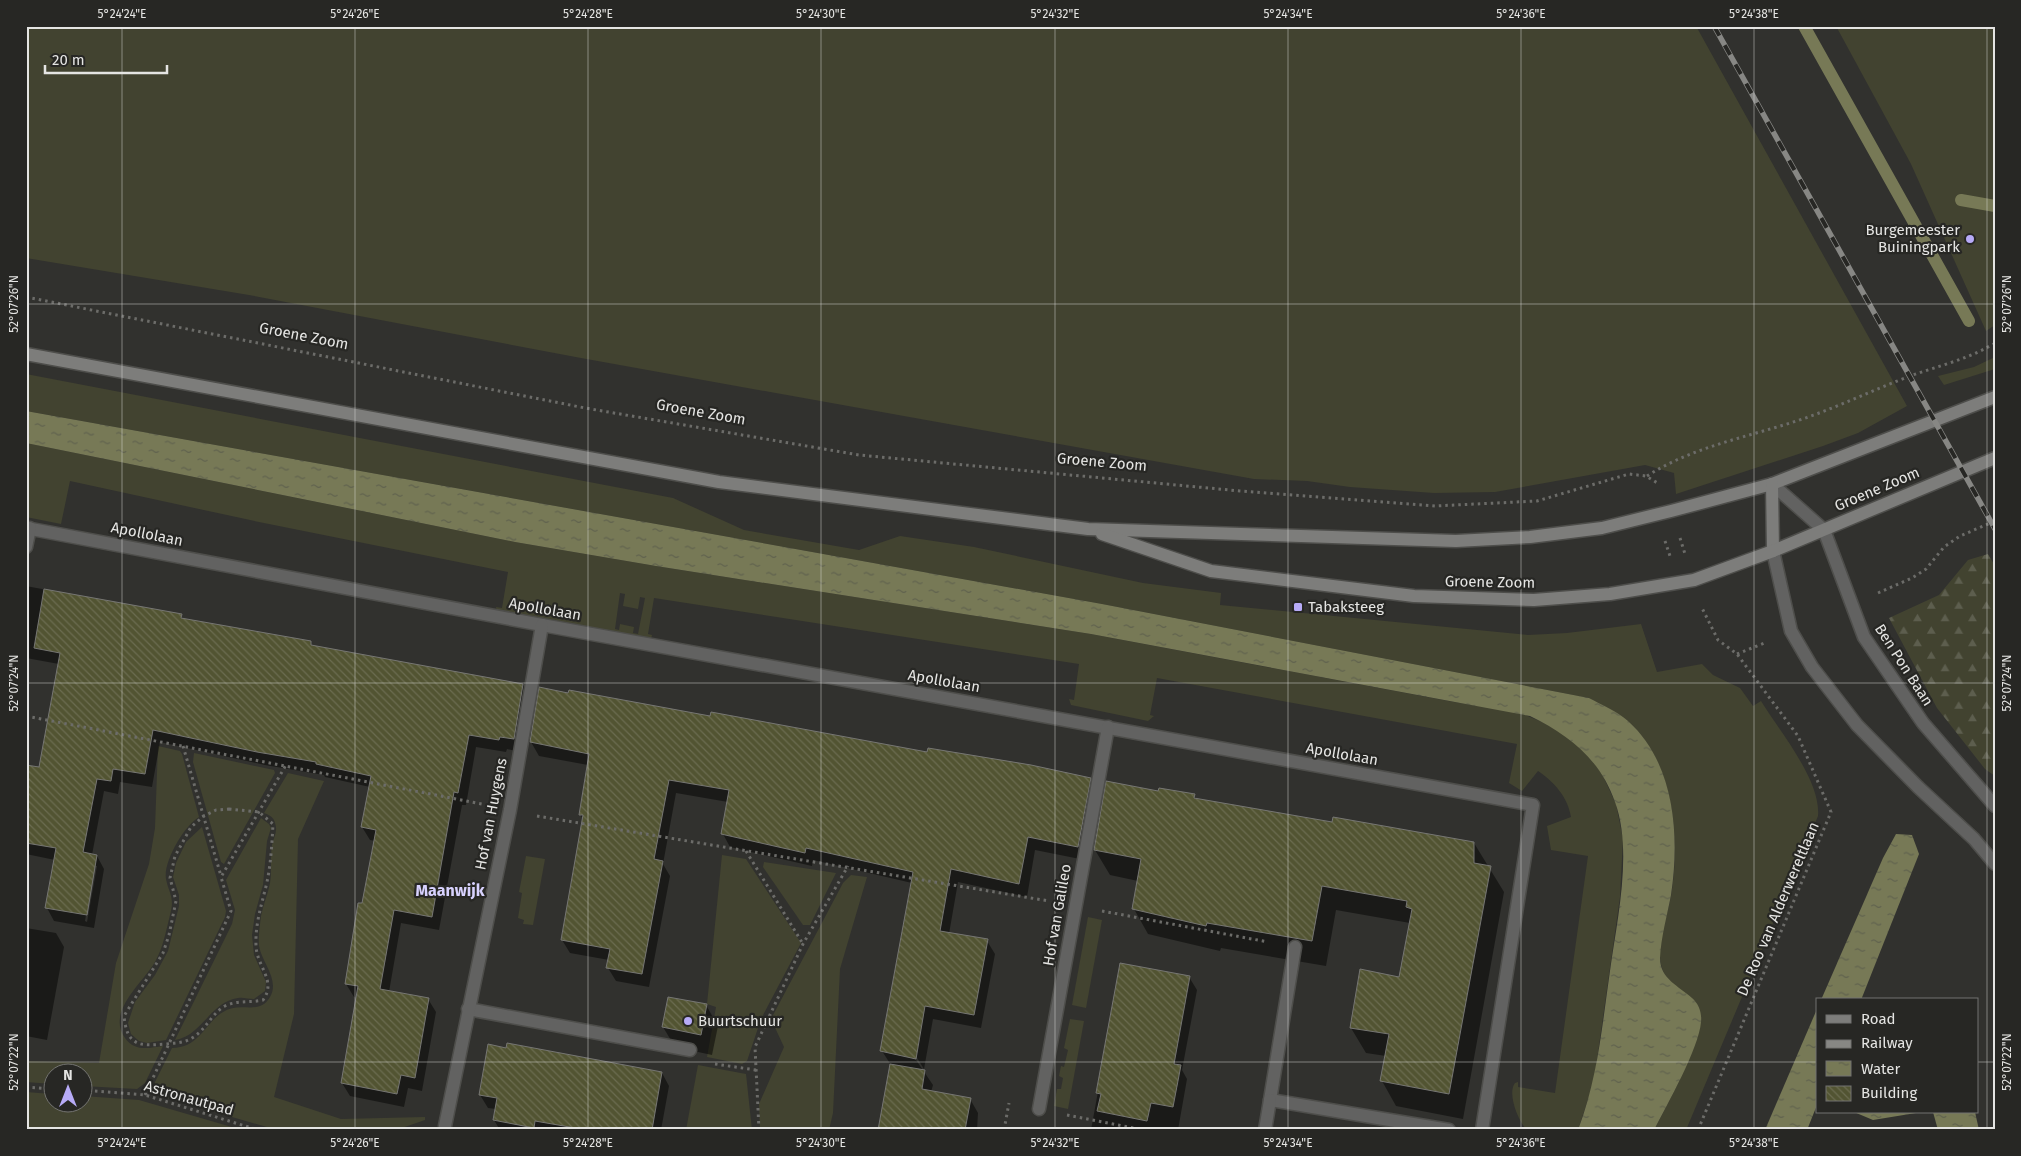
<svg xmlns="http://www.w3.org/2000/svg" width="2021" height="1156" font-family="'Fira Sans',sans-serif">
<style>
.grass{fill:#424330;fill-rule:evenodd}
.forest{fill:url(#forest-firs)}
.water{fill:url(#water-ripples)}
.shadow{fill:#0007;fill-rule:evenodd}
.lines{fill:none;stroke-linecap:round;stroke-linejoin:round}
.stream{stroke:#777956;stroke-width:12}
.building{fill:url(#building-back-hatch);stroke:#767673}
.service-casing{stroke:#4e4e4b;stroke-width:15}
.minor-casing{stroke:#4e4e4b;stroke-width:15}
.tertiary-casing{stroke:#4e4e4b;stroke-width:15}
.secondary-casing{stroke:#4e4e4b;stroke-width:15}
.path{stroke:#6c6c69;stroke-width:3;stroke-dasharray:2.5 4;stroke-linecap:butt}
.service{stroke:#626261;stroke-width:12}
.minor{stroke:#626261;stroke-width:12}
.tertiary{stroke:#626261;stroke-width:12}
.secondary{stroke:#7d7d7b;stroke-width:12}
.rail-casing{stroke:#878784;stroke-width:5.5}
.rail{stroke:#272724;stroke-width:4;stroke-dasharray:11;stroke-linecap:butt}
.ticks{fill:none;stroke:#e5e5e3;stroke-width:1;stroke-opacity:0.45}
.poi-dot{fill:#b7abf7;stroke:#272724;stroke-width:2}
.labels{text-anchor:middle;stroke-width:4.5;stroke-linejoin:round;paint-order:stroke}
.poi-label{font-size:15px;fill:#e5e5e3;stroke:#272724;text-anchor:start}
.street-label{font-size:15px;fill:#e5e5e3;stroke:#272724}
.neighbourhood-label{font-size:16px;font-weight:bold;fill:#d8d2fe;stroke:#272724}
.neatline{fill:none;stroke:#e5e5e3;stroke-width:2}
.ticks-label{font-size:12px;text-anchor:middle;fill:#e5e5e3}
</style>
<defs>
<pattern id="forest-firs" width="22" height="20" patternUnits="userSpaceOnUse" patternTransform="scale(1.25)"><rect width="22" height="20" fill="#424330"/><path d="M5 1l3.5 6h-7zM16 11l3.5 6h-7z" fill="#5d5e4e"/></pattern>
<pattern id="water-ripples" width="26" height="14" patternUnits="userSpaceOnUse" patternTransform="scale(1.25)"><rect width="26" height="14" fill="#777956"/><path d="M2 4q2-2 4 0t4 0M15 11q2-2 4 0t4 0" fill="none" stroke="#60624e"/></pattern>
<pattern id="building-back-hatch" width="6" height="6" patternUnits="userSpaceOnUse" patternTransform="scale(1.25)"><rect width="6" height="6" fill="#525432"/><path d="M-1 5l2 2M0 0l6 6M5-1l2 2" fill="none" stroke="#6b6c50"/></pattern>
</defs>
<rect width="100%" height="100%" fill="#31312e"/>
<!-- grass -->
<g class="grass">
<polygon points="26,26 1696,26 1907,406 1858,433 1823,446 1676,494 1674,473 1645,465 1495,492 1434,493 1350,487 1307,481 1254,479 581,358 249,295 26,258"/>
<polygon points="1836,26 1995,26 1995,325 1986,331 1911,164"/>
<polygon points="1995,357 1995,369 1944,385 1938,376 1974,367"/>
<path d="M26,374l647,124 71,32 115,20 41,-14 74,11 169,36 78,10 -1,12 308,30 39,-2 74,-9 16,48 45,-8 11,11 27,13 13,18 8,-5c19,31 60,79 57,115l-132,314h-32c14,-27 54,-97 44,-124 -10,-14 -31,-21 -36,-38 -7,-22 5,-50 9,-72 9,-54 4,-124 -35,-167 -12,-14 -31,-22 -47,-31l-487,-94 -1076,-193z"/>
<path d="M26,443l489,99 141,24 435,68 363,68 64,10 34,14 20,14 21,21 10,15 13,28 7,35 -3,58 -26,184 -16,49h-51c-9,-9 -20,-37 -12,-47l3,-1v5l37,6 33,-237 -37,-6 -4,-24 24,-9c-3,-20 -17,-35 -33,-46l-16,20 -13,-8 8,-39 -360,-66 -7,37 4,1 -6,5 -77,-16 -2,-6 5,1 5,-36 -425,-66 -6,36 4,1 -1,4 -154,-27 -1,-5 6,1 6,-36 -249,-50 -189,-41 -9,43 -35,-7zM620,593l5,1 -2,12 15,3 2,-12 5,1 -7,36 -5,-1 1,-6 -14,-3 -1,6 -4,-1z"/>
<path d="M158,746l22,5 2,3 17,63c-14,8 -36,44 -33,62 3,15 9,18 4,36 -4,16 -7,33 -15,47 -12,21 -49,49 -30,76 10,14 24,10 38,8l-18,37 -8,6 -54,-3 -1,-12h-30v10l-26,-2v-21l73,2 17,-100 33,-99 6,-36z"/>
<polygon points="194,753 274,770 275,773 224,864 221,862 193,762"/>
<path d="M288,773l36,8 -26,58 -4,175 -20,83 67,22 84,-2v3l-29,10h-119l-117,-34 -6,-7 1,-7 17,-34c32,0 34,-34 61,-40 13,-3 28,5 37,-11 10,-17 -8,-34 -11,-51 -1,-9 1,-21 2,-30 2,-11 7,-22 9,-33 2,-13 0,-26 2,-38 2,-8 6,-14 3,-22 -1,-6 -6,-8 -11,-10z"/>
<path d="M261,818l8,6 2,4 -4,13 -4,44 -8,29 -3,21 2,20 12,27 -1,9 -11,8c-6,0 -11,-2 -16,-1 -28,4 -36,38 -63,42l57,-116 3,-14 -9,-30z"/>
<polygon points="202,827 226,911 225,917 166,1040 147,1043 139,1041 131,1034 128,1023 135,1002 155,975 168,951 179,906 179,895 173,877 176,863 186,842"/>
<polygon points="722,855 746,859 801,943 761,1019 747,1061 742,1064 707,1057 716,1007 707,1004"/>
<polygon points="526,856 545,859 533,925 523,924 524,920 518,918 522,893 519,892"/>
<polygon points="764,862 836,873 810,925 803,925 763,867"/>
<polygon points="851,875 867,877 840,969 833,1113 829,1130 760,1130 759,1104 784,1047 771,1019 843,883"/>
<polygon points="1088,917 1102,920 1086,1008 1072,1005"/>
<polygon points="1070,1019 1084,1021 1068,1109 1054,1106 1057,1089 1061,1089 1063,1078 1059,1076 1061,1066 1064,1067 1068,1050 1064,1048"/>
<polygon points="698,1065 746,1074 752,1130 686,1130"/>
<polygon points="26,1092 52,1094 52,1104 82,1104 83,1096 139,1100 242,1130 33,1130 26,1129"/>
</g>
<!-- forest -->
<polygon class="forest" points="1988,554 1995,566 1995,776 1985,769 1937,708 1889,618 1939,595 1968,560"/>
<!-- water -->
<g class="water">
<path d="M26,411l1076,193 487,94c13,7 28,13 39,23 47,42 52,115 43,174 -4,21 -10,42 -11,63 0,21 19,28 32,40 7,6 10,15 9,24 -2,26 -34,83 -47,108h-76c20,-53 24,-104 32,-159 7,-51 23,-120 5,-169 -15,-43 -46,-67 -85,-86l-439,-82 -435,-68 -141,-24 -489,-99z"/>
<polygon points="1896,834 1912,835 1919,854 1861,1000 1821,1000 1883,858"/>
<polygon points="1817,1009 1817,1105 1807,1130 1765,1130"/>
<polygon points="1854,1112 1922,1112 1873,1120"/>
<polygon points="1933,1112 1975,1112 1979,1130 1938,1130"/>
</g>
<!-- shadow -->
<g class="shadow">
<path d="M26,586l155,29 2,4 127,24 3,4 210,38 7,14 -9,53 -14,-3 -1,3 -30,-5 -10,58h-4l-23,125 -38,-7 -12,69 39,7 8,13 -14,79 -14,-3 -4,19 -54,-11 -8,-13 16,-85 -4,-1 -8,-13 29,-143 -5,-1 -8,-13 8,-40 -45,-10 -1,-2 -59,-10 -105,-23 -8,45 -32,-5 -2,12 -14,-3 -12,64 5,1 7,13 -10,59 -40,-7 -7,-13 8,-48 -29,-6v-79l14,-7 19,-104 -33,-6zM94,866h3l-10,56 -2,-1z"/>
<polygon points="711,717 1090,779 1097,793 1085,860 1035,850 1027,897 958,882 949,934 987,941 995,954 981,1028 933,1019 924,1069 914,1053 912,1054 933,1085 931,1092 970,1099 978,1113 977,1130 879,1130 891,1065 882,1051 912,883 813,860 812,866 730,847 723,834 728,802 676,793 663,864 670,876 649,987 616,981 608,968 609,960 570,953 562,940 584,821 580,814 588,765 539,756 531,742"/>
<polygon points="1159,792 1194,795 1197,800 1333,824 1474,843 1504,892 1463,1119 1396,1106 1382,1081 1386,1056 1366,1053 1351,1028 1400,979 1410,923 1336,910 1326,966 1221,948 1220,951 1148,934 1134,909 1138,881 1110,875 1095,850"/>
<polygon points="26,928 56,933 64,947 47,1040 26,1036"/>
<polygon points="1121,965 1189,977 1197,990 1182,1070 1187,1079 1178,1130 1091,1130"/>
<polygon points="706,1005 718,1026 712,1055 675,1047 663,1027"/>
<polygon points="662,1073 669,1086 661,1130 500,1130 494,1120 496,1109 488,1108 480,1095"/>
</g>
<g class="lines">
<!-- stream -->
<g class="stream">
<polyline points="1804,26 1969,321"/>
<polyline points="1961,200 1995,206"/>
</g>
</g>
<!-- building -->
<g class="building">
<polygon points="44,589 182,614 181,618 311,641 311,645 523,684 514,739 500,737 499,740 469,735 458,793 454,792 432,917 394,910 380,989 429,998 415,1078 401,1075 397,1094 341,1083 358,986 345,984 358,903 362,903 376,830 361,827 371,776 316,764 316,762 257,752 153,730 145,774 113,769 111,781 97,779 83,852 97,855 87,915 45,908 56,848 26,843 26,765 39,767 60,653 34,648"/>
<polygon points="539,687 568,693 569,690 710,716 711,712 927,752 928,748 1031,765 1091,778 1078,847 1028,837 1019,884 951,869 940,931 988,939 974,1015 925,1006 916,1059 880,1051 913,872 806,848 805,853 721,834 729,790 669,780 654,859 663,861 642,974 606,968 610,949 561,940 583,815 579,815 589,754 530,742"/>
<polygon points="1106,781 1158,791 1159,788 1195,794 1194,798 1332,822 1333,817 1474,842 1474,863 1491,866 1449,1094 1380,1081 1389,1034 1350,1028 1360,969 1399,977 1412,909 1406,907 1407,901 1322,886 1312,941 1207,923 1206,926 1132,909 1141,859 1094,850"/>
<polygon points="1120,963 1190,976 1174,1064 1181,1065 1173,1107 1151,1103 1147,1121 1097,1111 1101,1094 1096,1093"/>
<polygon points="668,997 707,1004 701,1035 662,1027"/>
<polygon points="507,1043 662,1072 652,1130 587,1130 535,1121 534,1128 493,1120 497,1098 479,1095 488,1044 506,1048"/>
<polygon points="890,1064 925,1070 922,1089 971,1098 965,1130 878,1130"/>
</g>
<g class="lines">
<!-- service casing -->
<g class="service-casing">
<g id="service">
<polyline points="1295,947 1270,1100 1449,1130"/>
<polyline points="468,1009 690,1050"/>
<polyline points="1265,1130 1270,1100"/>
</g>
</g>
<!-- minor casing -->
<g class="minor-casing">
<g id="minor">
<polyline points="26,528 542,625 1533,805 1482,1130"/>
<polyline points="26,547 30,528"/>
<polyline points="1039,1109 1108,727"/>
<polyline points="445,1126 510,810 542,625"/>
</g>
</g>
<!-- tertiary casing -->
<g class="tertiary-casing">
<g id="tertiary">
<polyline points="1772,484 1824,530 1864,637 1923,723 1995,806"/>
<polyline points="1773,551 1791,631 1812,667 1857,725 1918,787 1974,839 1995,864"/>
</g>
</g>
<!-- secondary casing -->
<g class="secondary-casing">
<g id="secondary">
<polyline points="26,354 719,482 1088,529 1456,541 1530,537 1602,528 1671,511 1772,484 1995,397"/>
<polyline points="1772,484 1773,551"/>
<polyline points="1102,534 1211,571 1414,596 1534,600 1610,594 1694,580 1773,551 1995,458"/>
</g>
</g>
<!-- path -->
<g class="path">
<polyline points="26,297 585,408 859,455 1240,491 1435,506 1537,501 1629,474 1646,476 1659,484"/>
<path d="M1647,476c50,-32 109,-40 164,-60 33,-12 65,-27 99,-40 28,-10 59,-17 85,-33"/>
<polyline points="1680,538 1685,554"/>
<polyline points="1665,541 1670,556"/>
<polyline points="1878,593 1912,578 1926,569 1944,547 1960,536 1995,521"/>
<polyline points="1737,654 1767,642"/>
<polyline points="26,716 482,804"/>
<polyline points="183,746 221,876"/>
<path d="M229,809l30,3 14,12c-1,18 -2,39 -6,58 -5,22 -12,41 -11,64 1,21 21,35 7,54 -13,3 -26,0 -38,6 -14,8 -19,24 -33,32 -8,5 -17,5 -26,6 -26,2 -39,3 -42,-28l39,-63 6,-18 7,-34 -6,-23 5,-22 16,-29 13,-11 12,-6z"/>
<polyline points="537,816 1049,901"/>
<polyline points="746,851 803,944"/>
<polyline points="1102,911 1268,942"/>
<polyline points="715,1064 756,1070"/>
<polyline points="26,1087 52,1089"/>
<polyline points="82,1090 145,1095 258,1130"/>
<polyline points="145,1095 231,911 221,877 286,765"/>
<polyline points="1067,1115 1144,1130"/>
<polyline points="759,1130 755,1047 803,944 848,866"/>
<polyline points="1004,1130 1009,1103"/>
<polyline points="1698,1130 1831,812 1798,736 1737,654 1718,640 1702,608"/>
</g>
<!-- service -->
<use href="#service" class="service"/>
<!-- minor -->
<use href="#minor" class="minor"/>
<!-- tertiary -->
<use href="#tertiary" class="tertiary"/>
<!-- secondary -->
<use href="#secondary" class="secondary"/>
<!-- rail casing -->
<g class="rail-casing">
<polyline id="rail" points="1714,26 1995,529"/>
</g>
<!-- rail -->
<use href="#rail" class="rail"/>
</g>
<!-- ticks -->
<path class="ticks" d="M122,26v1104M355,26v1104M588,26v1104M821,26v1104M1055,26v1104M1288,26v1104M1521,26v1104M1754,26v1104M1987,26v1104M26,304h1969M26,683h1969M26,1062h1791M1977,1062h18"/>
<!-- markers -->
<g class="poi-dot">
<circle cx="1970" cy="239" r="5"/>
<rect x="1293" y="602" width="10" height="10" rx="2.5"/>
<circle cx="688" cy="1021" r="5"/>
</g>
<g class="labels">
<!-- poi labels -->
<g class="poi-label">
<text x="1960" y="235" text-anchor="end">Burgemeester<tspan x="1960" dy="17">Buiningpark</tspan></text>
<text x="1308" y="612">Tabaksteeg</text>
<text x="698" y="1026">Buurtschuur</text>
</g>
<!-- street labels -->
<g class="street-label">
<text transform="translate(304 336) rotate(11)" y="5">Groene Zoom</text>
<text transform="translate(701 412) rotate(10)" y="5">Groene Zoom</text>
<text transform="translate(1102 462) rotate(5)" y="5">Groene Zoom</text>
<text transform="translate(1877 489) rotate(-23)" y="5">Groene Zoom</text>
<text transform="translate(147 534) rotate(11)" y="5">Apollolaan</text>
<text transform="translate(1490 582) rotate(1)" y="5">Groene Zoom</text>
<text transform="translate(545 609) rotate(10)" y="5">Apollolaan</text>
<text transform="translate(1904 665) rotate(57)" y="5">Ben Pon Baan</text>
<text transform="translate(944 681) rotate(10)" y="5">Apollolaan</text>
<text transform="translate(1342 754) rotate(10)" y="5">Apollolaan</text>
<text transform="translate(491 814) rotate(-79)" y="5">Hof van Huygens</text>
<text transform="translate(1778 909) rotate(-67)" y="5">De Roo van Alderwereltlaan</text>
<text transform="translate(1057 915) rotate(-80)" y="5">Hof van Galileo</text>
<text transform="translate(189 1098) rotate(16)" y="5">Astronautpad</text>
</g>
<!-- neighbourhood labels -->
<g class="neighbourhood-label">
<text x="450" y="896">Maanwijk</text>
</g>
</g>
<!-- border -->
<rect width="2021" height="1156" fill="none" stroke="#272724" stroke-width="55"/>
<!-- legend -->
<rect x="1816" y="998" width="162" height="115" fill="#272724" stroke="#737370"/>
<rect x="1826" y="1015" width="25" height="8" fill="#7d7d7b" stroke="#737370"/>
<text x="1861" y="1024" font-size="15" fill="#e5e5e3">Road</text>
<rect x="1826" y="1040" width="25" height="8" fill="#878784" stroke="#737370"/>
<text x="1861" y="1048" font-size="15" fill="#e5e5e3">Railway</text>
<rect x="1826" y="1061" width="25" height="15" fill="url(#water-ripples)" stroke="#737370"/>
<text x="1861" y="1074" font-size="15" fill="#e5e5e3">Water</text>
<rect x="1826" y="1086" width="25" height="15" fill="url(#building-back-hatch)" stroke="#737370"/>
<text x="1861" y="1098" font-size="15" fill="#e5e5e3">Building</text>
<!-- north arrow -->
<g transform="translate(68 1088)"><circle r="24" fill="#272724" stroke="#737370"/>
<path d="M0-4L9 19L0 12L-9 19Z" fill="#b7abf7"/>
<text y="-8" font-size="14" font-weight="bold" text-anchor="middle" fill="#e5e5e3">N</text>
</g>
<!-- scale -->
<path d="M45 65v8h122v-8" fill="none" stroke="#e5e5e3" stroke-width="2.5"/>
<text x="52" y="65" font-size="15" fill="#e5e5e3" stroke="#272724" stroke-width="4" paint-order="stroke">20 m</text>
<rect x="28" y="28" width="1966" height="1100" class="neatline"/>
<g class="ticks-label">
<text x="122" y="18">5°24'24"E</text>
<text x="355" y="18">5°24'26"E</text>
<text x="588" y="18">5°24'28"E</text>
<text x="821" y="18">5°24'30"E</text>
<text x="1055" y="18">5°24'32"E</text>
<text x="1288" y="18">5°24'34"E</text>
<text x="1521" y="18">5°24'36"E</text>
<text x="1754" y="18">5°24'38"E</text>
<text transform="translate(14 304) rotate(-90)" y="4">52°07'26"N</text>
<text transform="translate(2007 304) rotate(-90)" y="4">52°07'26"N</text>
<text transform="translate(14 683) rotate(-90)" y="4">52°07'24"N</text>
<text transform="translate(2007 683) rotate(-90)" y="4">52°07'24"N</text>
<text transform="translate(14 1062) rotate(-90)" y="4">52°07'22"N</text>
<text transform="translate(2007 1062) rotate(-90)" y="4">52°07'22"N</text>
<text x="122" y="1147">5°24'24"E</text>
<text x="355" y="1147">5°24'26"E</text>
<text x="588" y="1147">5°24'28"E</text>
<text x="821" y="1147">5°24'30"E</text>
<text x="1055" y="1147">5°24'32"E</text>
<text x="1288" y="1147">5°24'34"E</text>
<text x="1521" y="1147">5°24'36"E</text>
<text x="1754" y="1147">5°24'38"E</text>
</g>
</svg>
